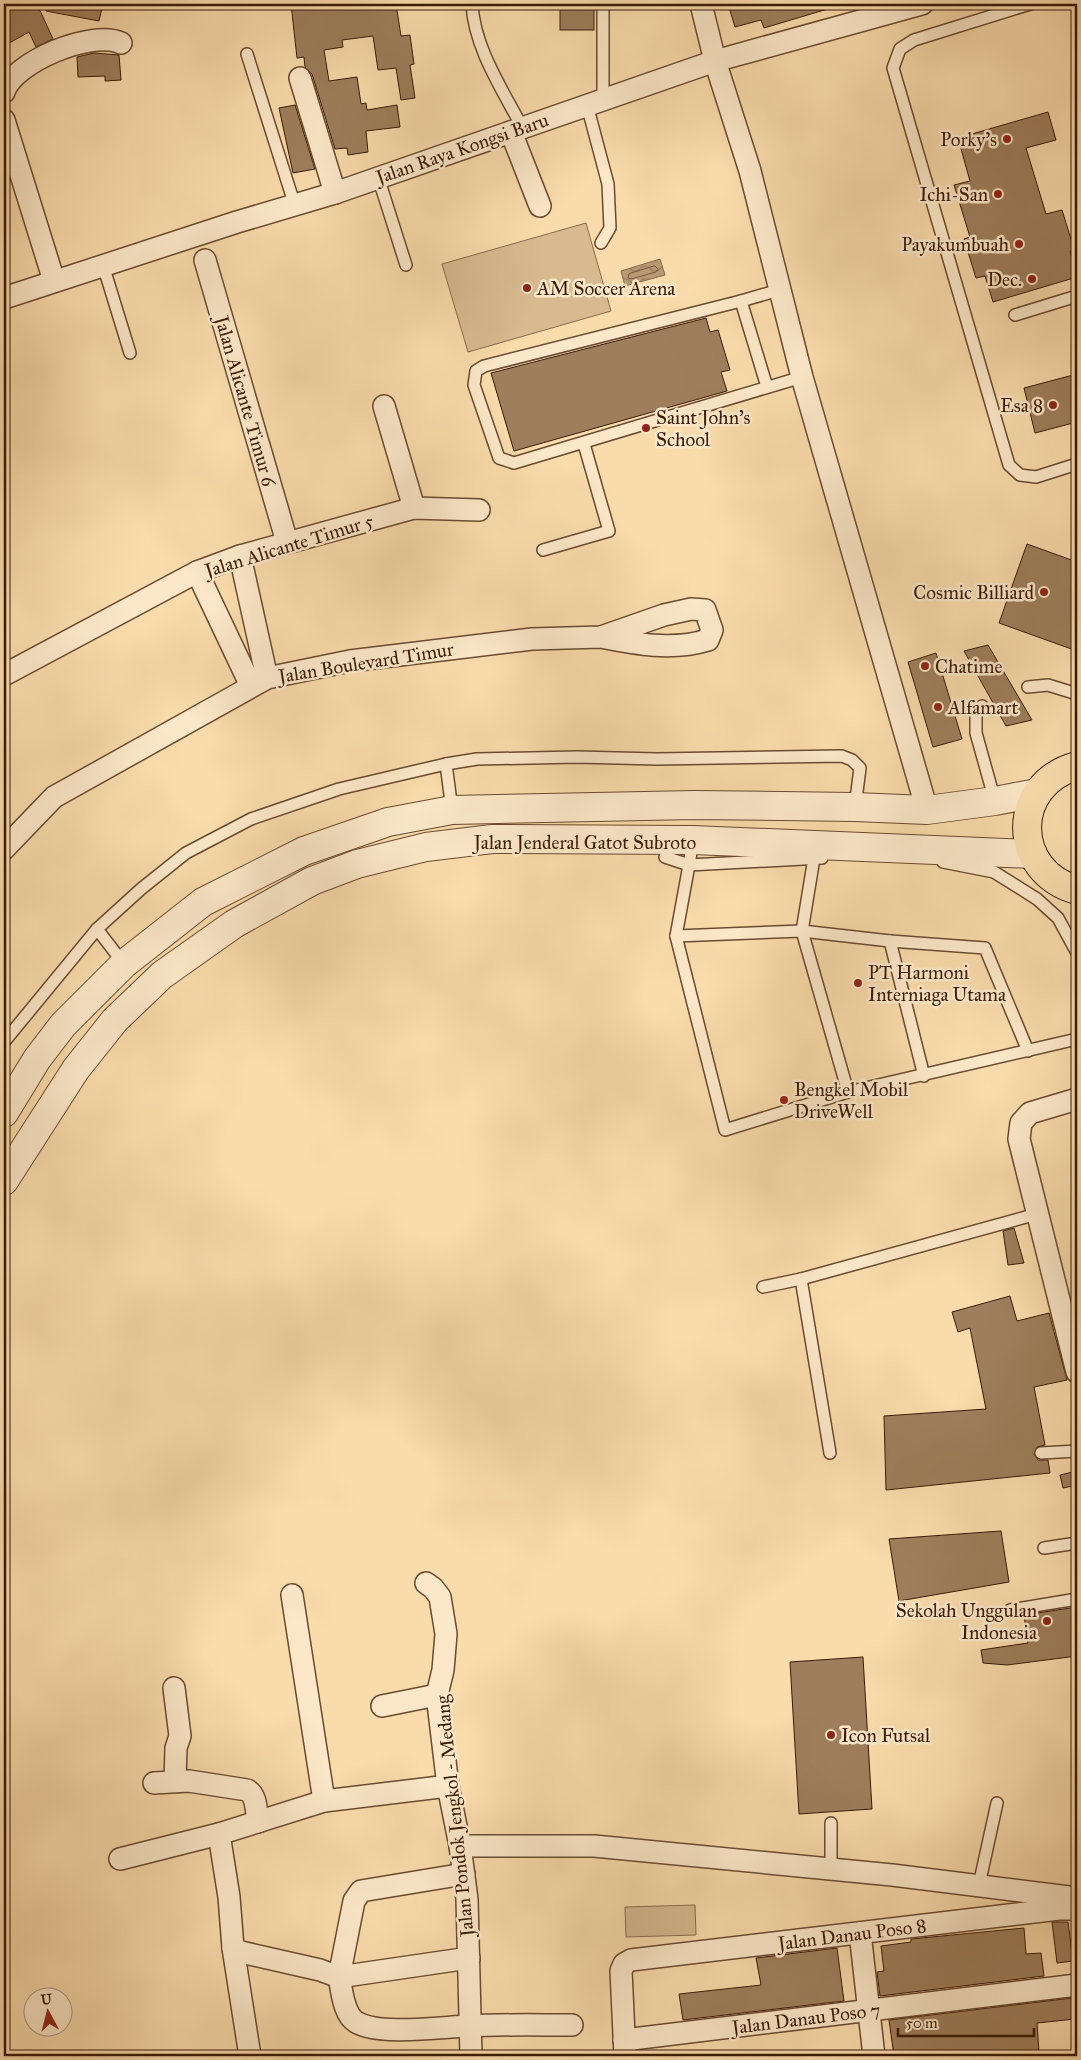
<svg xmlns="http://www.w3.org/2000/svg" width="1081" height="2060" font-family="'IM FELL Great Primer',serif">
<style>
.pitch{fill:#d9ba90;stroke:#8a6a4b}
.water{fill:url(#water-waves);stroke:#866648}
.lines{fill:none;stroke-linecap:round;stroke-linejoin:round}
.shore{stroke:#7a5a3d;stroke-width:1}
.building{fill:#9e7e5c;stroke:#3a1a06}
.service-casing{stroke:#6a4a30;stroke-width:14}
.minor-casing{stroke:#6a4a30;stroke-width:24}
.tertiary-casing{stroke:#6a4a30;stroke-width:30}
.primary-casing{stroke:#3a1a06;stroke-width:30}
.service{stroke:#fce8c9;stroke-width:11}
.minor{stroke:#fce8c9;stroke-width:21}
.tertiary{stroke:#fce8c9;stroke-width:28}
.primary{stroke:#fadbac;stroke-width:28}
.poi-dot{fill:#8f2418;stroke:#fce8c9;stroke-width:2}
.labels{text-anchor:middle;stroke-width:5;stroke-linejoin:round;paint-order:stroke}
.poi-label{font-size:19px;fill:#3a1a06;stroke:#fce8c9;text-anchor:end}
.street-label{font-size:19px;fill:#3a1a06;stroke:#fce8c9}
</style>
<defs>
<pattern id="water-waves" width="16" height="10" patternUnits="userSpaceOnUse" patternTransform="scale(1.25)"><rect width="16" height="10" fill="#b99974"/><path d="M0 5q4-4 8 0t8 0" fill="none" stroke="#977c5d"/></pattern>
</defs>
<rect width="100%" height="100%" fill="#fadbac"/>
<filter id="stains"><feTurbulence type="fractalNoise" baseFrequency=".004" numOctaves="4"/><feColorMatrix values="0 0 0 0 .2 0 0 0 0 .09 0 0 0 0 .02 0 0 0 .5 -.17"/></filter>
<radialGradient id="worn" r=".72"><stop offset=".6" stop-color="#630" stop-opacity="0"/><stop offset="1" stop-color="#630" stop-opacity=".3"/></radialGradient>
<!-- pitch -->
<g class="pitch">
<polygon points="586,223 611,311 468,352 442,264"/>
<polygon points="695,1905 696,1935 626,1937 625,1907"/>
</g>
<!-- water -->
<polygon class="water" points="660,259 665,275 625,286 621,271"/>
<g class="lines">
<!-- shore -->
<polygon class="shore" points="655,266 658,269 656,272 631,279 628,278 629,274"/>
</g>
<!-- building -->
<g class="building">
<polygon points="4,4 37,4 53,39 36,47 29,32 4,46"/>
<polygon points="46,4 103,4 99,21 46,11"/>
<polygon points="291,4 396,4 401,36 410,35 414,64 410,65 415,98 401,100 396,68 378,70 373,36 342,40 343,47 324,50 329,81 357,77 361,104 366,103 367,110 397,105 400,127 366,131 368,152 348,155 347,148 335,149 312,74 305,67 304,57 297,58"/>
<rect x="560" y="4" width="34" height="26"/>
<polygon points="728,4 831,4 831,8 764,28 761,20 735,27"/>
<polygon points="94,53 119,55 121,80 105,81 105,76 78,77 77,57"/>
<polygon points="295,105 315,169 293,173 279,108"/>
<polygon points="1048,112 1056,140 1026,148 1046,214 1062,210 1074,249 1070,251 1077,277 993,302 985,276 976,278 964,239 970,237 954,185 970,181 958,138"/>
<polygon points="706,318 710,332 718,330 730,370 721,372 727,391 514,451 491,373"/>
<polygon points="1077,374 1077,422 1035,433 1024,388"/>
<polygon points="1027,544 1077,562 1077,651 999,623"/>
<polygon points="988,645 1032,720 1006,726 964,651"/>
<polygon points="936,653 962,739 933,747 908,662"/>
<polygon points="1014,1228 1024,1263 1008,1265 1003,1231"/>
<polygon points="1010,1296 1017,1321 1049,1313 1067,1380 1034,1387 1045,1445 1037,1447 1034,1454 1038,1460 1048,1460 1050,1473 886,1490 884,1416 986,1409 970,1328 958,1332 952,1312"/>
<polygon points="1077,1471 1077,1485 1063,1488 1060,1475"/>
<polygon points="1001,1531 1009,1582 899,1601 889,1539"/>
<polygon points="1077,1607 1077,1656 1007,1665 983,1663 981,1650 1028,1643 1024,1615"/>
<polygon points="863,1657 872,1809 799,1814 790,1662"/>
<polygon points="1052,1922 1068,1922 1073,1961 1057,1963"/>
<polygon points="1024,1928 1026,1954 1041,1953 1044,1976 880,1996 877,1972 884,1971 881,1946 911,1942 911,1939"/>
<polygon points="837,1948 844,2001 683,2020 679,1994 761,1985 756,1958"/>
<polygon points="1072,1998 1075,2019 1037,2023 1039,2052 1004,2054 1004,2056 894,2056 889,2020"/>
</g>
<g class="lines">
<!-- service casing -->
<g class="service-casing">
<g id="service">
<path d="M472,4c2,43 30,85 50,123"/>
<polyline points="1030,4 914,40 900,49 893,68 1009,465 1020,475 1036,477 1077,464"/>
<polyline points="247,54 295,206"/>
<polyline points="603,99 603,4"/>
<polyline points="587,105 608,184 610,228 601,243"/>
<polyline points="378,177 406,265"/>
<polyline points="103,265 130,353"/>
<polyline points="741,301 484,366 476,371 474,385 499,458 514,463 802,377"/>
<polyline points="1015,315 1077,296"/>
<polyline points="767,387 741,301 779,290"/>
<polyline points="543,550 609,531 584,444"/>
<polyline points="1028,687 1048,685 1077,694"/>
<polyline points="982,706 976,711 976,733 995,801"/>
<polyline points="446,764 452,810"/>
<polyline points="693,840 689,865 822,858"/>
<polyline points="815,852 802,931 848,1092"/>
<polyline points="665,857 689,865 676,936 725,1130 848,1092 1077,1039"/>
<polyline points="943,862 994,872 1037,899 1058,918 1077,953"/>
<polyline points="97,929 124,964"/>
<polyline points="676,936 802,931 890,941 924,1076"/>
<polyline points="890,941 985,948 1028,1051"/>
<polyline points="4,1042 97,929 141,889 186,853 251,819 339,789 446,764 477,759 577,757 657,759 842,756 852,760 860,768 855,807"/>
<polyline points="801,1279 830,1453"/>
<polyline points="763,1287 801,1279 1037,1214"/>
<polyline points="1041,1453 1077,1451"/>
<polyline points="1044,1548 1077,1543"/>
<polyline points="1010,1610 1077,1599"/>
<polyline points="831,1870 831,1823"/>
<polyline points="979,1885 997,1803"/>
</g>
</g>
<!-- minor casing -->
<g class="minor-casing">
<g id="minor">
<polyline points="701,4 715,61 750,171 802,377 927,810"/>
<polyline points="300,78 335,193"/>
<path d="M4,92c9,-30 89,-63 117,-49"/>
<polyline points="4,120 54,281"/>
<polyline points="511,132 540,206"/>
<polyline points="205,260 287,542"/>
<polyline points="4,298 237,222 335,193 715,61 922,4"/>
<polyline points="384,406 414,508"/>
<polyline points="240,556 267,678"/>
<polyline points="197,572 251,686"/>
<polyline points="4,675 197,572 240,556 414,508 479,510"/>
<path d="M4,849l50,-52 213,-119 83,-17 182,-22 69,-2 63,-22 27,-6 14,1 7,20 -4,10c-36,11 -72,4 -107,-3"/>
<polyline points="1077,1099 1030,1113 1021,1123 1019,1139 1077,1372"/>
<polyline points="426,1583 433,1588 440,1597 446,1634 443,1670 437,1695 448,1786 460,1846 467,1899 471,2056"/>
<polyline points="292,1595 324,1801"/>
<polyline points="174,1688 180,1736 176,1748 175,1781"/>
<polyline points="382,1706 437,1695"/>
<path d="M154,1783l35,-2 58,9c10,5 9,21 11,32"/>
<path d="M219,1834l10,63 4,51 8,4 79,18 19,7c3,13 4,37 17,45 23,14 86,5 113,4 35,-2 69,-1 103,-1"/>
<polyline points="460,1846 594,1846 892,1875 1077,1898"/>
<polyline points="120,1859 219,1834 324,1801 448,1786"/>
<polyline points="464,1874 361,1891 354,1901 339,1977 469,1958"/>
<polyline points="860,1933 874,2056"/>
<polyline points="233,1948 250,2056"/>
<polyline points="624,2040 1077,1985"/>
<polyline points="625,2056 621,1971 624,1964 631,1960 1059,1909 1074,1909 1077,1911"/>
</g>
</g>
<!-- tertiary casing -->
<g class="tertiary-casing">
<g id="tertiary">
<polyline points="4,1113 37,1059 63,1025 124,964 203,902 304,851 388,822 452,810 694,805 855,807 927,810 995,801 1037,793"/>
<polyline points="4,1181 76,1069 115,1020 162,975 234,924 312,881 357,864 426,847 492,839 693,840 1032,854"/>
</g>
</g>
<!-- primary casing -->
<g class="primary-casing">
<path id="primary" d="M1077,766c-67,18 -66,106 0,124"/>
</g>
<!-- service -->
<use href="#service" class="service"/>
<!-- minor -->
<use href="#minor" class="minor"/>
<!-- tertiary -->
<use href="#tertiary" class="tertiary"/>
<!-- primary -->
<use href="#primary" class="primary"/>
</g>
<!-- markers -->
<g class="poi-dot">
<circle cx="1007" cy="139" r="5"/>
<circle cx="998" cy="194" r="5"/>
<circle cx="1019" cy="244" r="5"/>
<circle cx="1032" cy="279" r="5"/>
<circle cx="527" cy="288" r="5"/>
<circle cx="1053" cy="405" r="5"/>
<circle cx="646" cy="428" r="5"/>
<circle cx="1044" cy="592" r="5"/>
<circle cx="925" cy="666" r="5"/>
<circle cx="938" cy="707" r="5"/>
<circle cx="858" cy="983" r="5"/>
<circle cx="784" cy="1100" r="5"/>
<circle cx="1047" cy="1621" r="5"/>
<circle cx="831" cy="1735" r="5"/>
</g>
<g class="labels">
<!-- poi labels -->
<g class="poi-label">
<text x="997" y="146">Porky's</text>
<text x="988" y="201">Ichi-San</text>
<text x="1009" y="251">Payakumbuah</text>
<text x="1022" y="286">Dec.</text>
<text x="537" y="295" text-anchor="start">AM Soccer Arena</text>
<text x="1043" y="412">Esa 8</text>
<text x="656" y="424" text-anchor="start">Saint John's<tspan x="656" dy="22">School</tspan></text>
<text x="1034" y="599">Cosmic Billiard</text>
<text x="935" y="673" text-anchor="start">Chatime</text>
<text x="948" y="714" text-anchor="start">Alfamart</text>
<text x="868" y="979" text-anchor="start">PT Harmoni<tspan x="868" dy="22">Interniaga Utama</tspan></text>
<text x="794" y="1096" text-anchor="start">Bengkel Mobil<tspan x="794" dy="22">DriveWell</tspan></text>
<text x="1037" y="1617">Sekolah Unggulan<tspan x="1037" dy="22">Indonesia</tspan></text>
<text x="841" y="1742" text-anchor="start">Icon Futsal</text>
</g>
<!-- street labels -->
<g class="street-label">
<text transform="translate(462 148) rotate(-19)" y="7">Jalan Raya Kongsi Baru</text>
<text transform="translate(246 401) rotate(74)" y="7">Jalan Alicante Timur 6</text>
<text transform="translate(289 545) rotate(-17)" y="7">Jalan Alicante Timur 5</text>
<text transform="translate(366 662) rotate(-9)" y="7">Jalan Boulevard Timur</text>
<text x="585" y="849">Jalan Jenderal Gatot Subroto</text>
<text transform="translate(454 1816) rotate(-96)" y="7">Jalan Pondok Jengkol - Medang</text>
<text transform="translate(852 1934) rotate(-7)" y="7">Jalan Danau Poso 8</text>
<text transform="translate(806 2018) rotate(-7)" y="7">Jalan Danau Poso 7</text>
</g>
</g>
<!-- margin -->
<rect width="1081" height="2060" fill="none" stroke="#fadbac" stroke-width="20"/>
<rect x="5" y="5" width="1071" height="2050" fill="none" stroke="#3a1a06" stroke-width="2.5"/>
<rect x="10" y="10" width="1061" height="2040" fill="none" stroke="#3a1a06"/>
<!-- north arrow -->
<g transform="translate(48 2012) rotate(353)"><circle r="24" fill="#fce8c9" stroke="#ae967b"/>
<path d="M0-4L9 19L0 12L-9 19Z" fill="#8f2418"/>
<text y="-8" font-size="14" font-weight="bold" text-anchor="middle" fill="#3a1a06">U</text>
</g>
<!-- scale -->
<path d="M898 2028v8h136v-8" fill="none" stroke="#3a1a06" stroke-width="2.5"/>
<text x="906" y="2028" font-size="15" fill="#3a1a06" stroke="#fce8c9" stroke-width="4" paint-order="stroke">50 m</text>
<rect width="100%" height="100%" filter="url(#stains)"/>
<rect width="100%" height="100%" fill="url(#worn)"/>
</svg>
